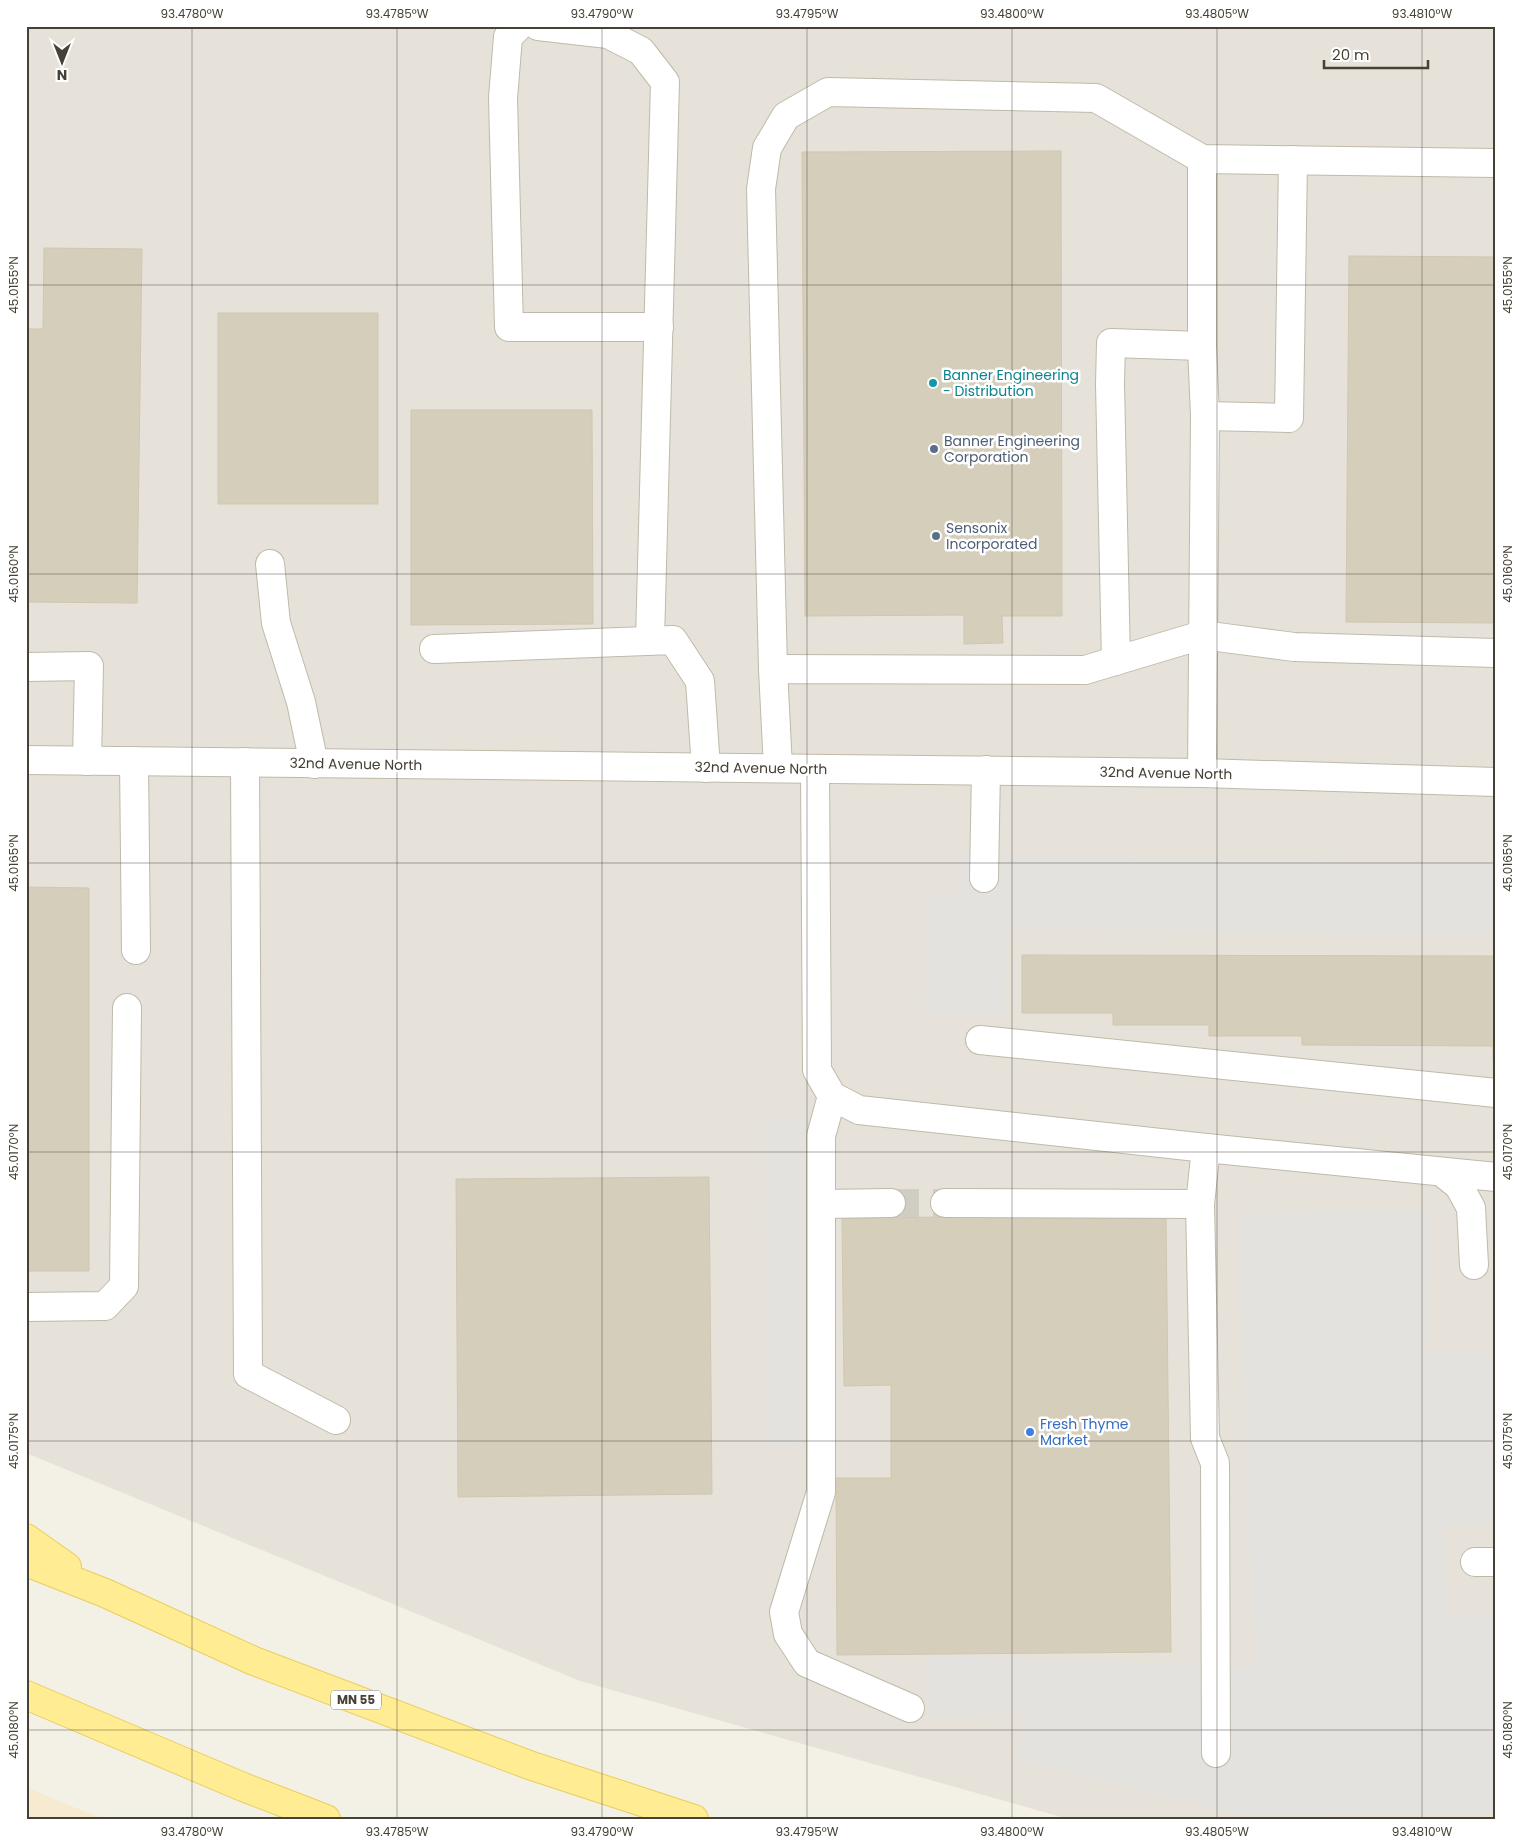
<svg xmlns="http://www.w3.org/2000/svg" width="1522" height="1845" font-family="Poppins,sans-serif">
<style>
.commercial{fill:#f6ead0}
.industrial{fill:#e6e2da}
.parking{fill:#e4e2de}
.building{fill:#d5cebb;stroke:#d0c7ae}
.lines{fill:none;stroke-linecap:round;stroke-linejoin:round}
.minor-tunnel{stroke:#d0cec3;stroke-width:28;stroke-dasharray:28 14;stroke-linecap:butt}
.minor-casing{stroke:#bfbaa8;stroke-width:30}
.major-casing{stroke:#e8ce5f;stroke-width:30}
.minor{stroke:#fff;stroke-width:28}
.major{stroke:#ffec93;stroke-width:28}
.ticks{fill:none;stroke:#464135;stroke-width:1;stroke-opacity:0.45}
.culture-dot{fill:#0f9aa8;stroke:#fff;stroke-width:2}
.service-dot{fill:#5c6f8a;stroke:#fff;stroke-width:2}
.shop-dot{fill:#3f7fe0;stroke:#fff;stroke-width:2}
.labels{text-anchor:middle;stroke-width:5;stroke-linejoin:round;paint-order:stroke}
.shield{fill:#fff;stroke:#7e7a72;stroke-width:1}
.shield-label{font-size:12px;font-weight:bold;fill:#464135}
.culture-label{font-size:14px;fill:#0d838f;stroke:#fff;text-anchor:start}
.service-label{font-size:14px;fill:#4e5e75;stroke:#fff;text-anchor:start}
.street-label{font-size:14px;fill:#464135;stroke:#fff}
.shop-label{font-size:14px;fill:#366cbe;stroke:#fff;text-anchor:start}
.neatline{fill:none;stroke:#464135;stroke-width:2}
.ticks-label{font-size:12px;text-anchor:middle;fill:#464135}
</style>
<rect width="100%" height="100%" fill="#f3f1e6"/>
<!-- commercial -->
<polygon class="commercial" points="26,1787 71,1806 105,1819 26,1819"/>
<!-- industrial -->
<polygon class="industrial" points="26,26 1496,26 1496,1819 1068,1819 580,1681 26,1453"/>
<!-- parking -->
<g class="parking">
<polygon points="961,853 1496,864 1496,936 1006,927 1004,1017 926,1015 928,898 960,898"/>
<polygon points="766,1119 816,1119 817,1447 767,1448"/>
<polygon points="1430,1210 1428,1351 1496,1352 1496,1524 1443,1525 1446,1616 1496,1615 1496,1812 1248,1816 1018,1759 1027,1711 930,1718 927,1654 1254,1668 1239,1214"/>
</g>
<!-- building -->
<g class="building">
<polygon points="1061,151 1062,616 1002,616 1003,643 964,644 964,615 805,616 802,152"/>
<polygon points="44,248 142,249 137,603 26,602 26,329 43,329"/>
<polygon points="1349,256 1496,257 1496,623 1346,622"/>
<rect x="218" y="313" width="160" height="191"/>
<polygon points="411,410 592,410 593,624 411,625"/>
<polygon points="26,887 89,888 89,1271 26,1271"/>
<polygon points="1022,955 1496,956 1496,1061 1493,1061 1493,1046 1302,1045 1302,1036 1209,1036 1209,1025 1113,1025 1113,1013 1022,1013"/>
<polygon points="709,1177 712,1494 458,1497 456,1179"/>
<polygon points="1166,1215 1171,1652 837,1655 836,1478 891,1478 891,1385 844,1386 842,1218"/>
</g>
<g class="lines">
<!-- minor-tunnel -->
<polyline class="minor-tunnel" points="891,1203 945,1203"/>
<!-- minor casing -->
<g class="minor-casing">
<g id="minor">
<polyline points="519,26 508,37 503,98 509,327 659,327"/>
<polyline points="538,26 608,34 641,51 665,82 650,640"/>
<polyline points="1202,159 1202,346 1205,416 1202,773"/>
<polyline points="1205,416 1289,418 1293,160"/>
<polyline points="270,564 276,623 301,702 314,764"/>
<polyline points="434,649 673,640 700,681 706,768"/>
<polyline points="1116,661 1110,384 1111,343 1202,346"/>
<polyline points="26,667 89,666 87,761"/>
<polyline points="773,669 761,189 767,148 786,116 828,92 1096,98 1202,159 1496,163"/>
<polyline points="26,760 1202,773 1496,782"/>
<polyline points="134,761 136,950"/>
<polyline points="245,762 248,1374 336,1420"/>
<polyline points="778,768 773,669 1085,670 1202,635 1294,647 1496,653"/>
<polyline points="815,769 817,1070 832,1096 859,1110 1206,1148 1496,1177"/>
<polyline points="984,878 986,770"/>
<polyline points="980,1040 1496,1093"/>
<polyline points="832,1096 821,1136 821,1492 784,1612 788,1634 807,1663 910,1708"/>
<polyline points="1206,1148 1200,1204 1205,1438 1215,1463 1216,1753"/>
<polyline points="1443,1173 1459,1186 1471,1208 1474,1265"/>
<polyline points="945,1203 1200,1204"/>
<polyline points="821,1204 891,1203"/>
<polyline points="26,1307 105,1306 124,1286 127,1008"/>
<polyline points="1475,1562 1496,1562"/>
</g>
</g>
<!-- major casing -->
<g class="major-casing">
<g id="major">
<polyline points="26,1538 67,1567"/>
<polyline points="26,1562 105,1593 254,1661 532,1766 694,1819"/>
<polyline points="26,1695 243,1787 326,1819"/>
</g>
</g>
<!-- minor -->
<use href="#minor" class="minor"/>
<!-- major -->
<use href="#major" class="major"/>
</g>
<!-- ticks -->
<path class="ticks" d="M192,26v1793M397,26v1793M602,26v1793M807,26v1793M1012,26v1793M1217,26v1793M1422,26v1793M26,285h1470M26,574h1470M26,863h1470M26,1152h1470M26,1441h1470M26,1730h1470"/>
<!-- markers -->
<circle class="culture-dot" cx="933" cy="383" r="5"/>
<g class="service-dot">
<circle cx="934" cy="449" r="5"/>
<circle cx="936" cy="536" r="5"/>
</g>
<circle class="shop-dot" cx="1030" cy="1432" r="5"/>
<g class="labels">
<!-- shield labels -->
<rect class="shield" x="331" y="1690.5" width="50" height="19" rx="4"/>
<g class="shield-label">
<text x="356" y="1704">MN 55</text>
</g>
<!-- culture labels -->
<g class="culture-label">
<text x="943" y="380">Banner Engineering<tspan x="943" dy="16">- Distribution</tspan></text>
</g>
<!-- service labels -->
<g class="service-label">
<text x="944" y="446">Banner Engineering<tspan x="944" dy="16">Corporation</tspan></text>
<text x="946" y="533">Sensonix<tspan x="946" dy="16">Incorporated</tspan></text>
</g>
<!-- street labels -->
<g class="street-label">
<text transform="translate(356 764) rotate(1)" y="5">32nd Avenue North</text>
<text transform="translate(761 768) rotate(1)" y="5">32nd Avenue North</text>
<text transform="translate(1166 773) rotate(1)" y="5">32nd Avenue North</text>
</g>
<!-- shop labels -->
<g class="shop-label">
<text x="1040" y="1429">Fresh Thyme<tspan x="1040" dy="16">Market</tspan></text>
</g>
</g>
<!-- border -->
<rect width="1522" height="1845" fill="none" stroke="#ffffff" stroke-width="55"/>
<!-- north arrow -->
<g transform="translate(62 62) rotate(180)" stroke="#ffffff" stroke-width="4" paint-order="stroke">
<path d="M0-4L9 19L0 12L-9 19Z" fill="#464135"/>
<text y="-8" font-size="14" font-weight="bold" text-anchor="middle" fill="#464135">N</text>
</g>
<!-- scale -->
<path d="M1324 60v8h104v-8" fill="none" stroke="#464135" stroke-width="2.5"/>
<text x="1332" y="60" font-size="15" fill="#464135" stroke="#ffffff" stroke-width="4" paint-order="stroke">20 m</text>
<rect x="28" y="28" width="1466" height="1790" class="neatline"/>
<g class="ticks-label">
<text x="192" y="18">93.4780°W</text>
<text x="397" y="18">93.4785°W</text>
<text x="602" y="18">93.4790°W</text>
<text x="807" y="18">93.4795°W</text>
<text x="1012" y="18">93.4800°W</text>
<text x="1217" y="18">93.4805°W</text>
<text x="1422" y="18">93.4810°W</text>
<text transform="translate(1508 285) rotate(-90)" y="4">45.0155°N</text>
<text transform="translate(14 285) rotate(-90)" y="4">45.0155°N</text>
<text transform="translate(1508 574) rotate(-90)" y="4">45.0160°N</text>
<text transform="translate(14 574) rotate(-90)" y="4">45.0160°N</text>
<text transform="translate(1508 863) rotate(-90)" y="4">45.0165°N</text>
<text transform="translate(14 863) rotate(-90)" y="4">45.0165°N</text>
<text transform="translate(1508 1152) rotate(-90)" y="4">45.0170°N</text>
<text transform="translate(14 1152) rotate(-90)" y="4">45.0170°N</text>
<text transform="translate(1508 1441) rotate(-90)" y="4">45.0175°N</text>
<text transform="translate(14 1441) rotate(-90)" y="4">45.0175°N</text>
<text transform="translate(1508 1730) rotate(-90)" y="4">45.0180°N</text>
<text transform="translate(14 1730) rotate(-90)" y="4">45.0180°N</text>
<text x="192" y="1836">93.4780°W</text>
<text x="397" y="1836">93.4785°W</text>
<text x="602" y="1836">93.4790°W</text>
<text x="807" y="1836">93.4795°W</text>
<text x="1012" y="1836">93.4800°W</text>
<text x="1217" y="1836">93.4805°W</text>
<text x="1422" y="1836">93.4810°W</text>
</g>
</svg>
